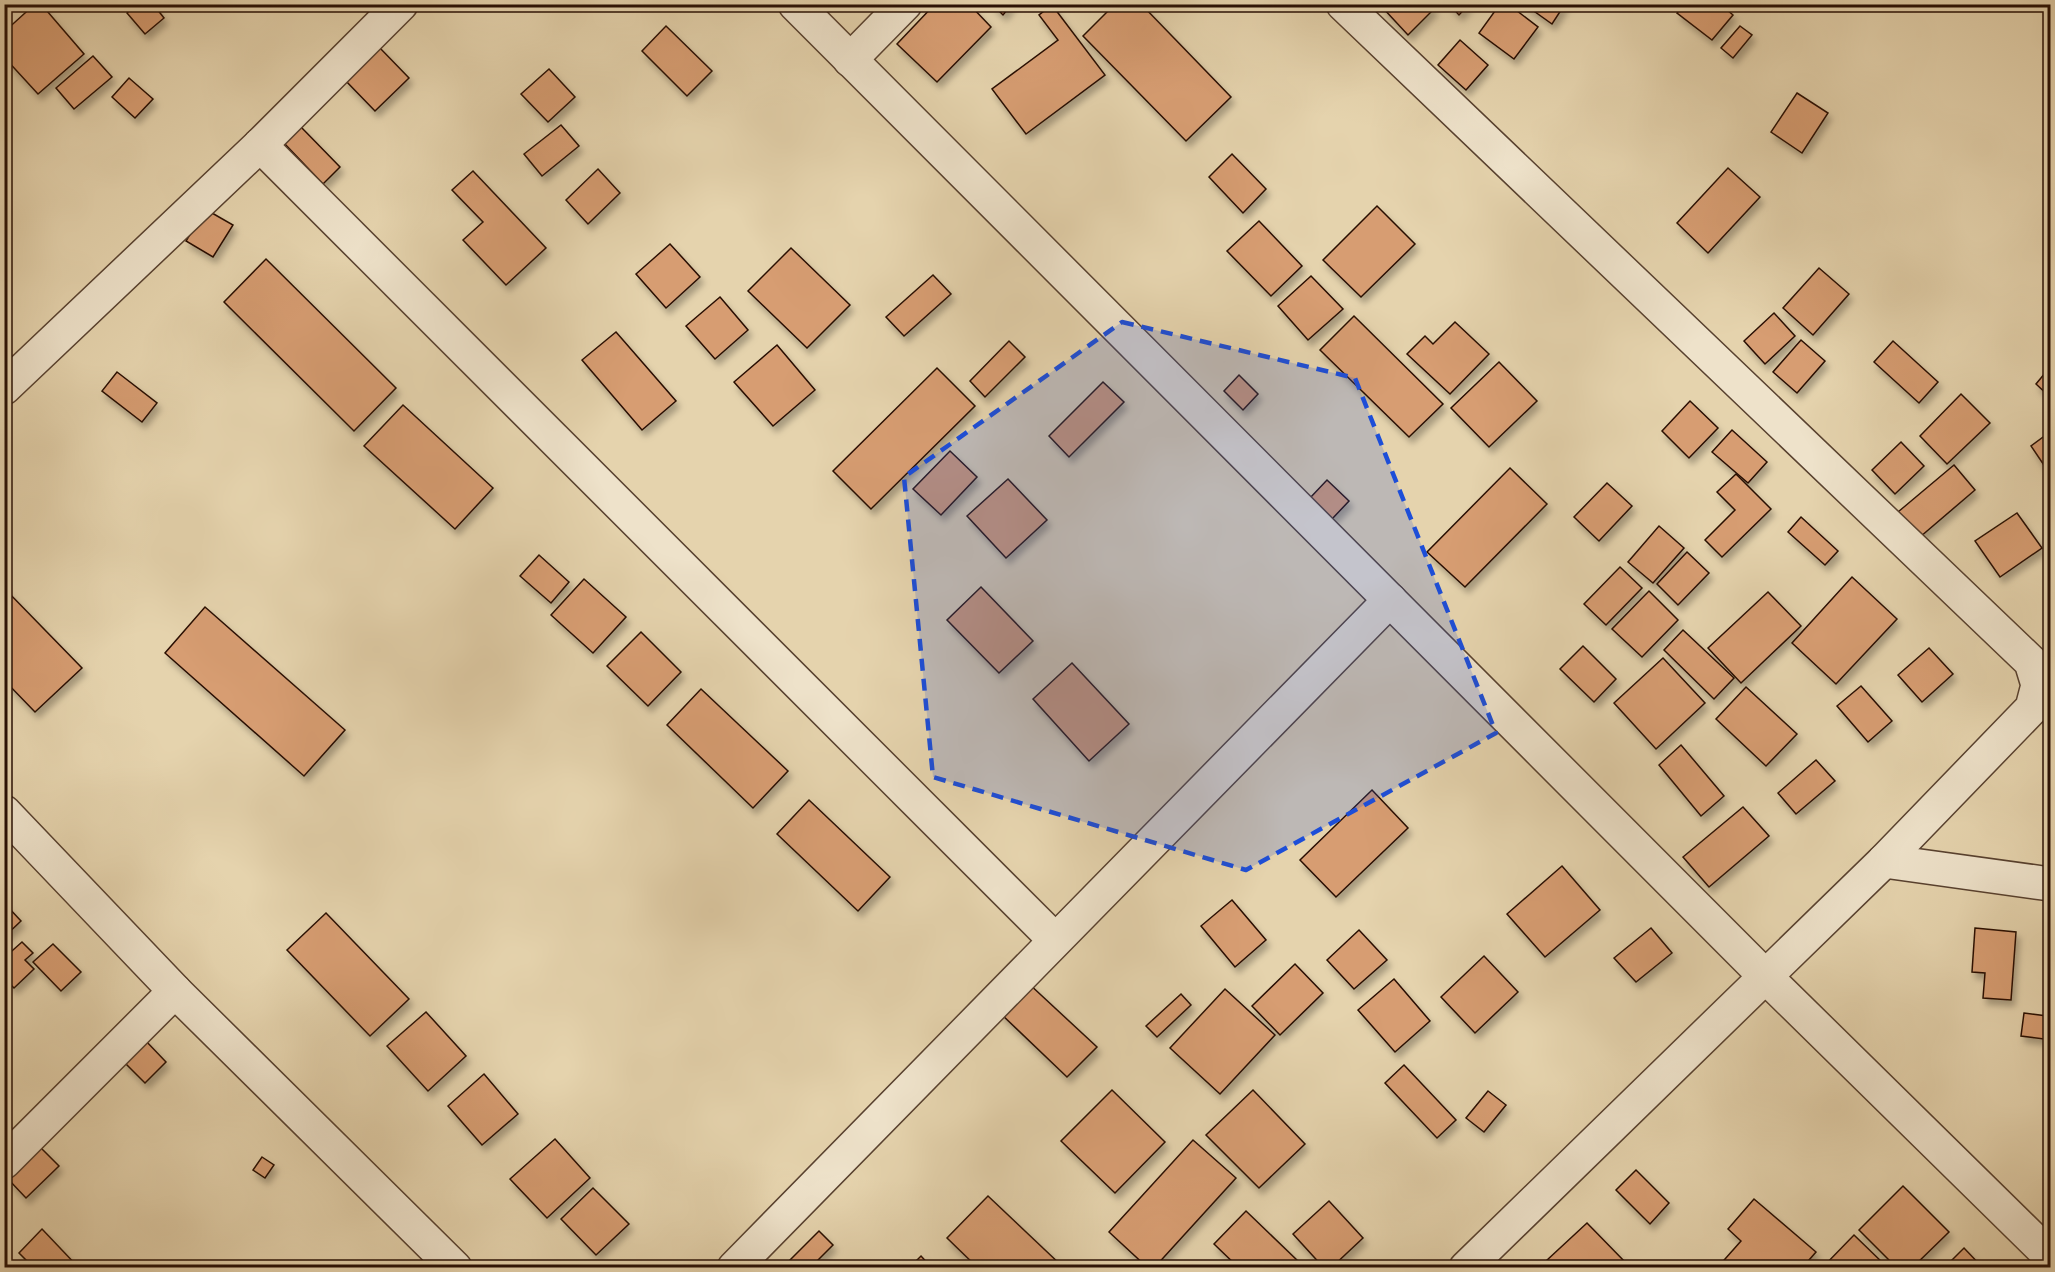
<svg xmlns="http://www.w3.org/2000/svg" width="2055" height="1272" font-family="'IM FELL Double Pica',serif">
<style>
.building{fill:#d79d72;stroke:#291005;stroke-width:1.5;filter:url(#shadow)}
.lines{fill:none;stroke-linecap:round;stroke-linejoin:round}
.minor-casing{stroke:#58412f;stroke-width:36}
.minor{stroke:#eee2ca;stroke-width:33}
.marked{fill:#1d4ed8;fill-opacity:0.2;stroke:#1d4ed8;stroke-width:4.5;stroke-dasharray:12 8;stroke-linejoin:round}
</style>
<defs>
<filter id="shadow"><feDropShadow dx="3.5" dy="6" stdDeviation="3" flood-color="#0004"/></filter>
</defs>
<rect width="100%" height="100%" fill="#e5d3ad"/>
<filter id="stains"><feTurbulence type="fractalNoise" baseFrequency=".00333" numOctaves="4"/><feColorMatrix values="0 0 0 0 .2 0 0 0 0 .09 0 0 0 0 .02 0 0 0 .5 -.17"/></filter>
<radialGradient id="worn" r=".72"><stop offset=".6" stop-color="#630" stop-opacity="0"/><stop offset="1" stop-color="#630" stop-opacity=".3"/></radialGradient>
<!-- building -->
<g class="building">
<polygon points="35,4 41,4 84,54 38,94 4,57 4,32"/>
<polygon points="136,4 153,4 164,18 145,34 127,13"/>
<polygon points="935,4 969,4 991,27 937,82 897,44"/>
<polygon points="992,4 1012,4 1003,15"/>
<polygon points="1115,4 1141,4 1231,97 1186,141 1083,36"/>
<polygon points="1385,4 1430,4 1434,9 1408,35 1382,7"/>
<polygon points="1449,4 1469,4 1459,15"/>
<polygon points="1500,4 1508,4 1538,27 1514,59 1479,33"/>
<polygon points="1524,4 1565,4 1552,24"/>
<polygon points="1684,4 1720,4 1733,15 1712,40 1677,13"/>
<polygon points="1052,5 1105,75 1026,134 992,89 1058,40 1039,15"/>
<polygon points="666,26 712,71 687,96 642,51"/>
<polygon points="1740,26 1752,35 1733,58 1721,48"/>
<polygon points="1460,40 1488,65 1466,90 1438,65"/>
<polygon points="378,46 409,78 375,111 344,79"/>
<polygon points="93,56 112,77 74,109 56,88"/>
<polygon points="549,69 575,97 548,122 521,94"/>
<polygon points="129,78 153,99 135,118 112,97"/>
<polygon points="1797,93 1828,113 1802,153 1771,132"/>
<polygon points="561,125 579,146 542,176 524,154"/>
<polygon points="301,127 340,167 323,184 284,143"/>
<polygon points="1232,154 1266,189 1243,213 1209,177"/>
<polygon points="1728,168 1760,197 1708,253 1677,223"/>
<polygon points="598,169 620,193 588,224 566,200"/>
<polygon points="473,171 546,248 506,285 463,240 483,222 452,190"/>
<polygon points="1377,206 1415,244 1361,297 1323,260"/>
<polygon points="205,209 233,225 213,257 186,241"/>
<polygon points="1259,221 1302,266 1271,296 1227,251"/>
<polygon points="670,244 700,277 666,308 636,274"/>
<polygon points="791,248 850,305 807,348 748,291"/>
<polygon points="266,259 396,388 354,431 224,302"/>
<polygon points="1819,268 1849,294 1813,335 1783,308"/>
<polygon points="933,275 951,294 904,336 886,317"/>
<polygon points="1311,276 1343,309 1308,340 1278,306"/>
<polygon points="720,297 748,330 715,359 686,326"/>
<polygon points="1774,313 1795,336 1765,364 1744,341"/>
<polygon points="1354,316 1443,404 1409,437 1320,350"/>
<polygon points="1455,322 1489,354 1450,394 1407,354 1425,336 1433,344"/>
<polygon points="616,332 676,401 642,430 582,360"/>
<polygon points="1801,340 1825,361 1797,393 1773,372"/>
<polygon points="1009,341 1025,357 985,397 970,381"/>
<polygon points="1893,341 1938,382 1919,403 1874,362"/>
<polygon points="777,345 815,390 773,426 734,382"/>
<polygon points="1499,362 1537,401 1489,447 1451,408"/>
<polygon points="2050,367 2050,397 2036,384"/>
<polygon points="937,368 975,406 871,509 833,471"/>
<polygon points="117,372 157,403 142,422 102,391"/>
<polygon points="1239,375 1258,394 1243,410 1224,391"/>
<polygon points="1103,382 1124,402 1069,457 1049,436"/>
<polygon points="1961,394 1990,423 1947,464 1920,436"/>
<polygon points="1690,401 1718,428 1689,458 1662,431"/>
<polygon points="403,405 493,488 455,529 364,446"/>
<polygon points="1732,430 1767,462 1748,483 1712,452"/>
<polygon points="2050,432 2050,474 2031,446"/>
<polygon points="1901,442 1924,466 1895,494 1872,470"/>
<polygon points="950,451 977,477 941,515 913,489"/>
<polygon points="1954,465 1975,490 1920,537 1898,512"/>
<polygon points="1510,468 1547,504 1465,587 1427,552"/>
<polygon points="1736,474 1771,509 1722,557 1705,540 1735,510 1717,492"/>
<polygon points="1008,479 1047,520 1006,558 967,516"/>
<polygon points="1327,480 1349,501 1332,519 1310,498"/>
<polygon points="1607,483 1632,506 1599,541 1574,517"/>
<polygon points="2017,513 2042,548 2000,577 1975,541"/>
<polygon points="1801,517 1838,551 1825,565 1788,532"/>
<polygon points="1659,526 1684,548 1653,583 1628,562"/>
<polygon points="1687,552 1709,573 1678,605 1657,584"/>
<polygon points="539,555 569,582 551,603 520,576"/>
<polygon points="1620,567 1642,588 1606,625 1584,604"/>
<polygon points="1852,577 1897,619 1836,684 1792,643"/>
<polygon points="584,579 626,617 593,653 551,615"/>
<polygon points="981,587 1033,641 999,673 947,620"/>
<polygon points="4,588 82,668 35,712 4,680"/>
<polygon points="1649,591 1678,620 1642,657 1612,629"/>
<polygon points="1768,592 1801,626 1741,683 1708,648"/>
<polygon points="205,607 345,730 304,776 165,653"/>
<polygon points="1683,630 1734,678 1714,699 1664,650"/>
<polygon points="641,632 681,672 648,706 607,666"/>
<polygon points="1583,646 1616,679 1594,702 1560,669"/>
<polygon points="1929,648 1953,674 1922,702 1898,675"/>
<polygon points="1663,658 1705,703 1656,749 1614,703"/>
<polygon points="1072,663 1129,724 1089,761 1033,699"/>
<polygon points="1861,686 1892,721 1868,742 1837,706"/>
<polygon points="1746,687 1797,734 1766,766 1716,719"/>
<polygon points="701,689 788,771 753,808 667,725"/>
<polygon points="1681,745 1724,796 1701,816 1659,765"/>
<polygon points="1816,760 1835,781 1796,814 1778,793"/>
<polygon points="1372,790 1408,828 1336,897 1300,860"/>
<polygon points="809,800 890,877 858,911 777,834"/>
<polygon points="1743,807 1769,836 1709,887 1683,857"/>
<polygon points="1562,866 1600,910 1545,957 1507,914"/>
<polygon points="1232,900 1266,940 1235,967 1201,926"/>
<polygon points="7,906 21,921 4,937 4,908"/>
<polygon points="326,913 409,999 370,1036 287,950"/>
<polygon points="1651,928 1672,953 1636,982 1614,958"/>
<polygon points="1975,928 2016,932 2011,1000 1983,998 1985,973 1972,972"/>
<polygon points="1359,930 1387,960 1354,989 1327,960"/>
<polygon points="22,942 33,953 25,960 34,969 14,988 4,978 4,958"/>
<polygon points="53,944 81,972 61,991 33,962"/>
<polygon points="1484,956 1518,992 1475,1033 1441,997"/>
<polygon points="1295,964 1323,993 1280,1035 1252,1006"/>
<polygon points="1394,979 1430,1021 1395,1052 1358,1010"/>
<polygon points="1027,982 1097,1047 1067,1077 999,1012"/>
<polygon points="1225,989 1275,1035 1220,1094 1170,1048"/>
<polygon points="1181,994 1191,1005 1157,1037 1146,1026"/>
<polygon points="426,1012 466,1056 428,1091 387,1046"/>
<polygon points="2024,1013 2047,1016 2044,1039 2021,1036"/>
<polygon points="144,1039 166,1062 145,1083 122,1060"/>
<polygon points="1404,1065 1456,1120 1437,1138 1385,1083"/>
<polygon points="484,1074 518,1114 482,1145 448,1106"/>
<polygon points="1112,1090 1165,1142 1115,1193 1061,1141"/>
<polygon points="1253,1090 1305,1144 1259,1188 1206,1135"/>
<polygon points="1488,1091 1506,1105 1484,1132 1466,1118"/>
<polygon points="555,1139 590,1178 547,1218 510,1179"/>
<polygon points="1193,1140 1236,1178 1154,1268 1148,1268 1109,1232"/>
<polygon points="41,1148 59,1166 26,1198 9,1180"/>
<polygon points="262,1157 274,1165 265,1178 253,1170"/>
<polygon points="1636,1170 1669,1203 1650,1224 1616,1190"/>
<polygon points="1903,1186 1949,1232 1912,1268 1897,1268 1859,1230"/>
<polygon points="593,1188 629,1224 596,1255 561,1219"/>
<polygon points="988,1196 1063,1267 978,1268 947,1238"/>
<polygon points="1754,1199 1816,1252 1802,1268 1717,1268 1741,1241 1728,1229"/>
<polygon points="1329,1201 1363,1238 1331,1268 1324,1268 1293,1234"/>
<polygon points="1246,1211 1299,1262 1293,1268 1239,1268 1214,1244"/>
<polygon points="1587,1223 1626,1263 1621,1268 1553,1268 1546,1261"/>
<polygon points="42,1229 79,1268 22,1268 28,1262 19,1253"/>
<polygon points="819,1231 833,1245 810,1268 782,1268"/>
<polygon points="1854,1235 1888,1268 1822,1268"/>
<polygon points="1964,1248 1983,1268 1944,1268"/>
<polygon points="921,1256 932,1268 909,1268"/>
</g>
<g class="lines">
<!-- minor casing -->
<g class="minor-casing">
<g id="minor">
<polyline points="795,4 1766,977 2050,1256"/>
<polyline points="1343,4 2031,662 2038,685 2032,708 1884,861 1466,1268"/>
<polyline points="850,60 905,4"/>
<polyline points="260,145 1055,940"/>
<polyline points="4,388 260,145 401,4"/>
<polyline points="4,812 175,991 455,1268"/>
<polyline points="1884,861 2050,884"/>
<polyline points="4,1162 175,991"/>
<polyline points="734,1268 1390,600"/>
</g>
</g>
<!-- minor -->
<use href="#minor" class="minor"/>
</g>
<!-- marked area -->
<path class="marked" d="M1122,322l233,56 141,355 -250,137 -313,-93 -29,-300z"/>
<!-- margin -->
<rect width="2055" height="1272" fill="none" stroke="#e5d3ad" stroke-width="24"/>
<rect x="6" y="6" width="2043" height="1260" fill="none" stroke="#291005" stroke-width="3"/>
<rect x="12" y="12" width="2031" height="1248" fill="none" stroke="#291005" stroke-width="1.5"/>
<rect width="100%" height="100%" filter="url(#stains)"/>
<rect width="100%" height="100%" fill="url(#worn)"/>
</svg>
